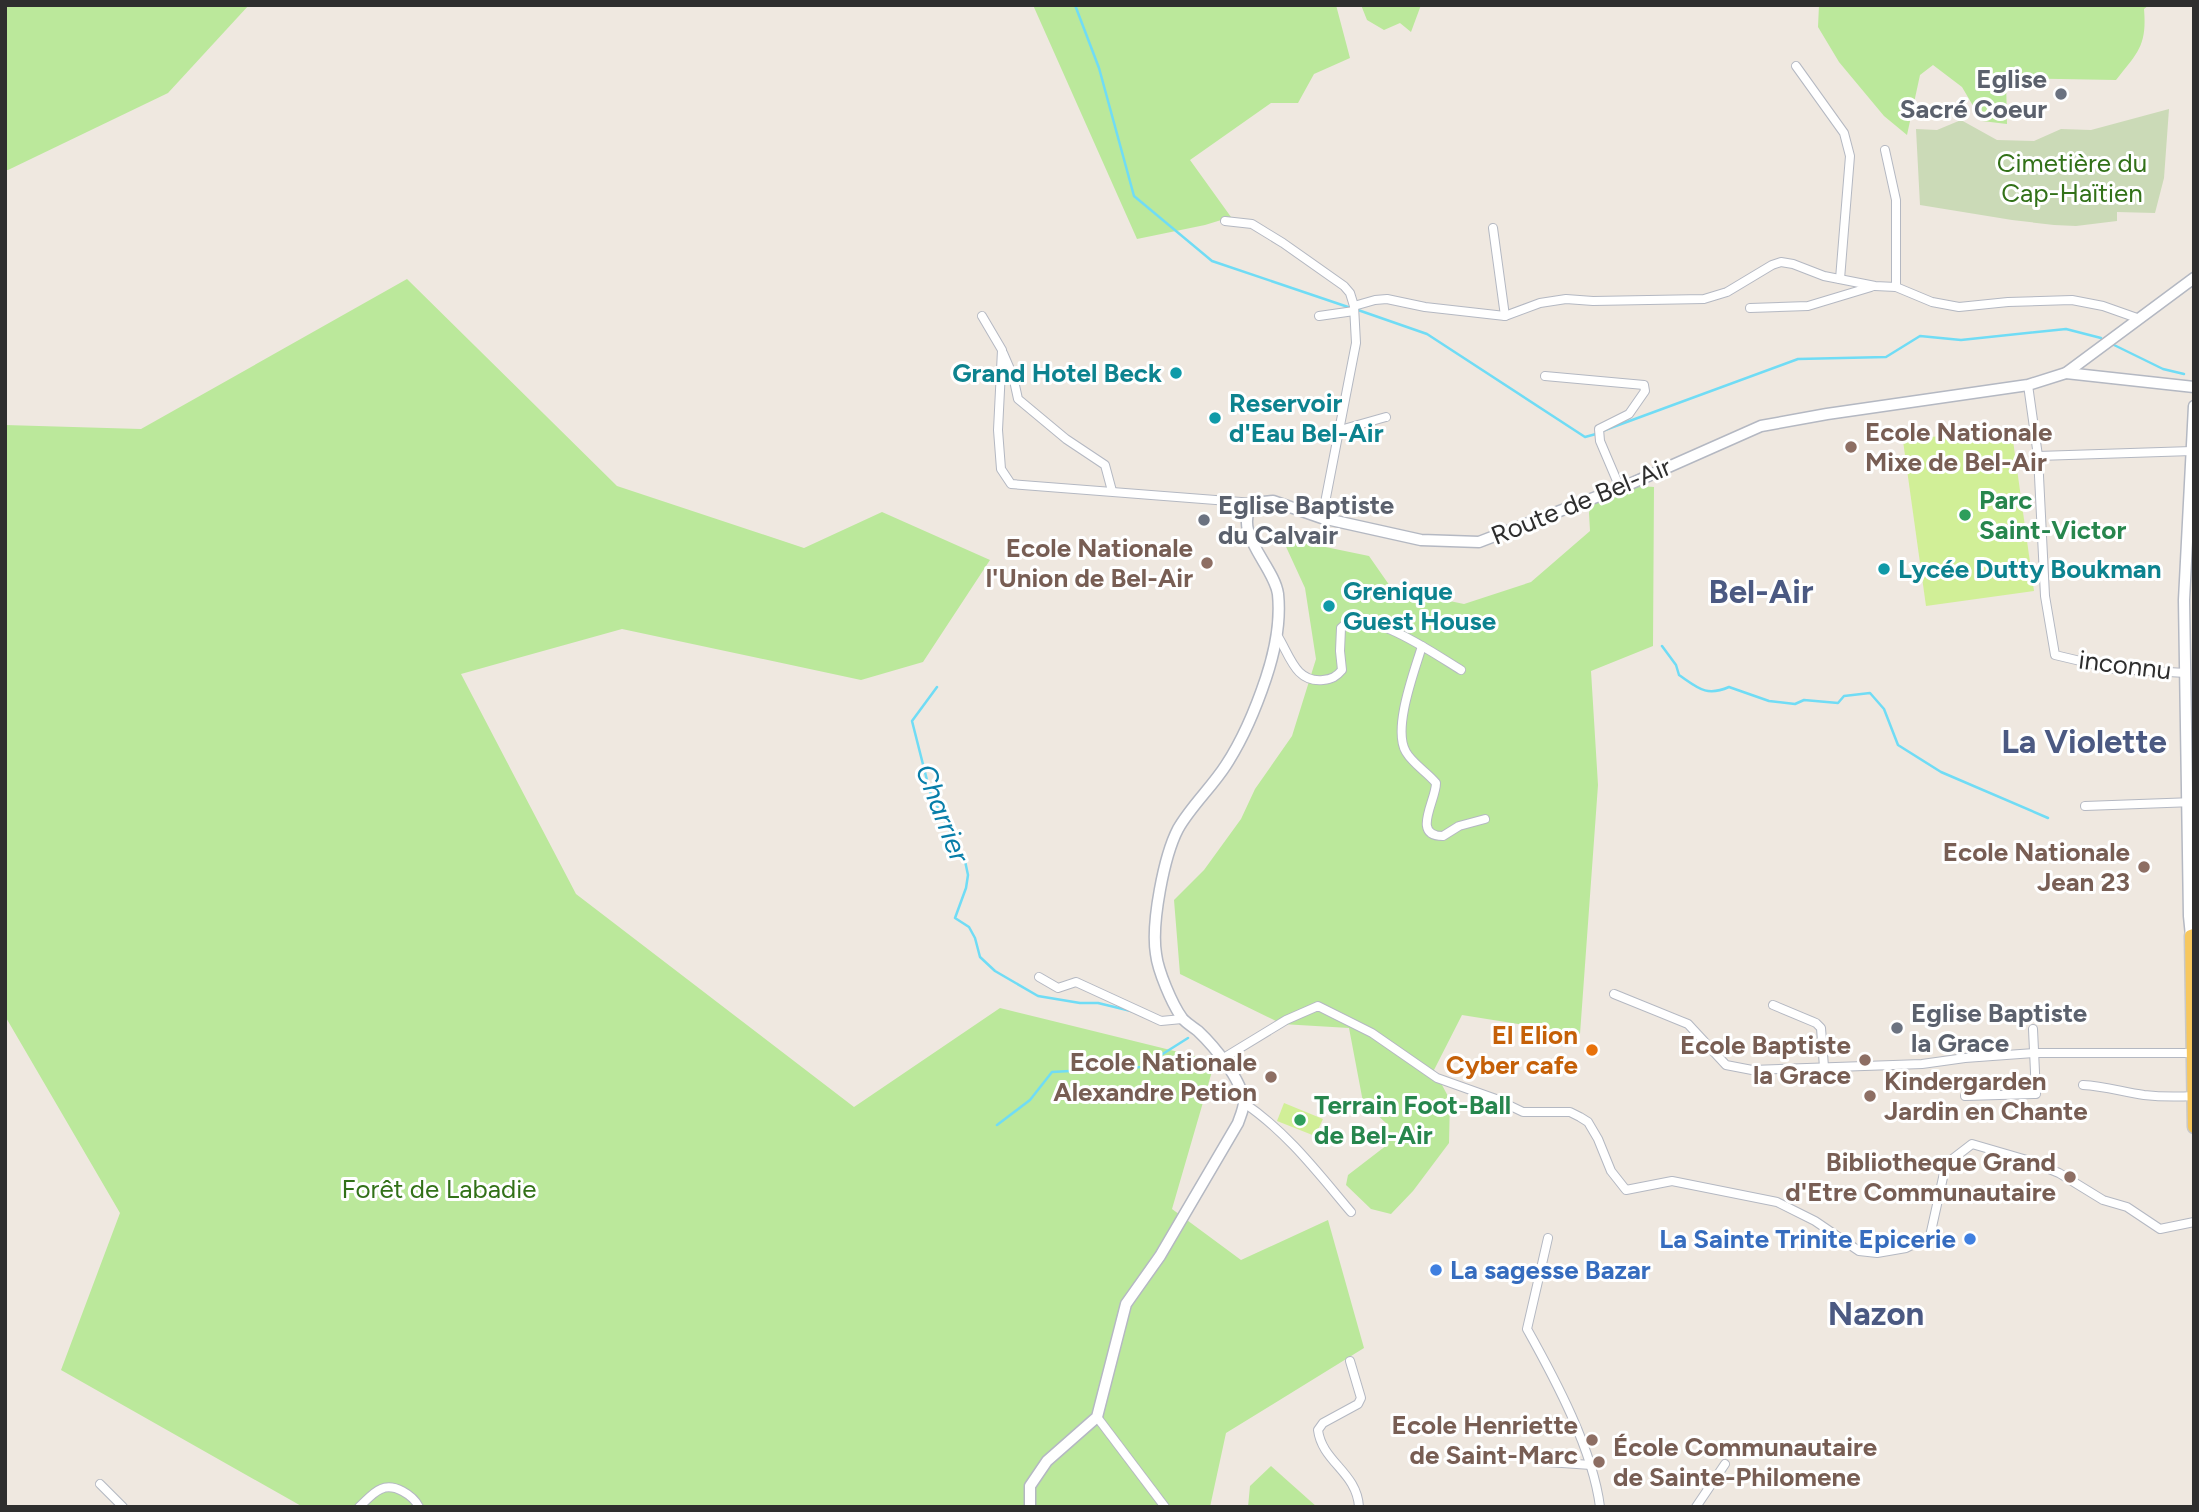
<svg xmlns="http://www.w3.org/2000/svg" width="2199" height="1512" font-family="Figtree,sans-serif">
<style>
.green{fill:#bbe89b}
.cemetery{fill:#cbdab7}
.pitch{fill:#d1ef97}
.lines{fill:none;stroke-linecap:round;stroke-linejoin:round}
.stream{stroke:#70dcf5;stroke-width:2.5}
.street-casing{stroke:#b4b8c2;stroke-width:10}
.secondary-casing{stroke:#b4b8c2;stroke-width:13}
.primary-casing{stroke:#c9c9c9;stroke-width:15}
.street{stroke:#fff;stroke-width:8}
.secondary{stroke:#fff;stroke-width:10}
.primary{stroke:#f7c75d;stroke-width:12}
.worship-dot{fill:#6b7280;stroke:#fff;stroke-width:2.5}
.culture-dot{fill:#0f9aa8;stroke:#fff;stroke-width:2.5}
.education-dot{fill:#8d6e63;stroke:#fff;stroke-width:2.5}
.leisure-dot{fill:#2e9e5b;stroke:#fff;stroke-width:2.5}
.food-dot{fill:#e8710a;stroke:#fff;stroke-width:2.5}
.shop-dot{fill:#3f7fe0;stroke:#fff;stroke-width:2.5}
.labels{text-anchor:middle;stroke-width:6;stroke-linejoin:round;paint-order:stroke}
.worship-label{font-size:26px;font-weight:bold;fill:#5b616d;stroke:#fff;text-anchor:start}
.park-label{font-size:26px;fill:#327118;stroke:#fff}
.culture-label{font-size:26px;font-weight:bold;fill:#0d838f;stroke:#fff;text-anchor:start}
.education-label{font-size:26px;font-weight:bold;fill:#785e54;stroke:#fff;text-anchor:end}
.leisure-label{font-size:26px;font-weight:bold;fill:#27864d;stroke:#fff;text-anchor:start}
.street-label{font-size:26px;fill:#2e2e2e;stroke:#fff}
.food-label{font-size:26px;font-weight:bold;fill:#c56008;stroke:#fff;text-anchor:end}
.shop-label{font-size:26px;font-weight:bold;fill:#366cbe;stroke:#fff;text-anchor:end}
.water-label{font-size:28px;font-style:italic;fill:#077ea9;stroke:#fff}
.district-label{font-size:33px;font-weight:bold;fill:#4b5982;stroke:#fff}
</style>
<rect width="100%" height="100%" fill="#efe8e0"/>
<!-- green -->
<g class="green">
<polygon points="5,5 249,5 168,93 8,170 5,170"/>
<polygon points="1033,5 1336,5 1350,58 1314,74 1298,103 1271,103 1190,160 1231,217 1205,225 1137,239"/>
<polygon points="1361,5 1421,5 1411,32 1400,23 1384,30 1367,20"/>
<path d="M1819,5h330l-5,4c3,37 -6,43 -28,71l-110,-2 1,46 -25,-3 -20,-34 -29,-22 -13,10 -13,60 -23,-19 -45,-54 -21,-35z"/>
<polygon points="407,279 617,486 804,548 882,512 990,560 923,662 861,680 622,629 461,674 576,894 854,1107 1000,1008 1215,1061 1172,1209 1241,1260 1328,1220 1364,1348 1226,1433 1210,1507 303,1507 61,1370 120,1213 5,1016 5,425 141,429"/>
<polygon points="1612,484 1654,487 1653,646 1591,671 1598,785 1580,1034 1462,1015 1434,1070 1450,1100 1449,1143 1413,1191 1391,1214 1371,1209 1346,1185 1348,1175 1387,1145 1386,1123 1363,1102 1349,1028 1282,1024 1180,974 1174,900 1204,870 1241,819 1255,789 1292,736 1316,659 1305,588 1282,538 1369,556 1392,589 1464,604 1531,582 1590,531 1589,513 1593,496"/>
<polygon points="1271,1466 1317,1507 1248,1507 1250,1486"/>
</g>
<!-- cemetery -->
<polygon class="cemetery" points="2169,109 2164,178 2155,213 2117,212 2117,221 2076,226 2054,225 2012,220 1920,205 1916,129 1937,130 1961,120 1997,140 2034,141 2061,129 2091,130"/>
<!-- pitch -->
<g class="pitch">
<polygon points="2011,426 2034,591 1926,606 1903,441"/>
<polygon points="1284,1103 1323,1119 1315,1136 1277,1121"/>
</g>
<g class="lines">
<!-- stream -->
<g class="stream">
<polyline points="1075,5 1099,68 1134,196 1212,261 1351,308"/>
<polyline points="1358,310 1427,334 1585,437 1596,434"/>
<polyline points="2112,344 2163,369 2184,374"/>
<polyline points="1605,430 1798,359 1886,357 1920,336 1961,340 2066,329 2101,338"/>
<path d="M1662,646l14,19 3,10c19,13 27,22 50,12l40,14 26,3 9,-4 34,3 6,-7 26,-3 14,16 14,36 43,27 107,46"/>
<polyline points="937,687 912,721 930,792 965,861 968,875 966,888 955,918 969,927 975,938 980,957 995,971 1038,996 1080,1003 1098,1003 1131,1011"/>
<polyline points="997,1125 1030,1100 1052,1072 1142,1067 1188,1038"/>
</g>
<!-- street casing -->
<g class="street-casing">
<g id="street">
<polyline points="1796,66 1844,133 1850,156 1840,279"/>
<polyline points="1885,150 1896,200 1896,287"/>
<polyline points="1225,221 1252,224 1283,243 1344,286 1350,293 1354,306 1356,343 1322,518"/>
<polyline points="1493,228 1505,316"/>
<polyline points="1354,306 1375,300 1387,299 1425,307 1505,316 1540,303 1566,299 1593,301 1704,299 1727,292 1772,265 1781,262 1793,264 1824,276 1875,286 1896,287 1932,302 1959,307 2008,302 2072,300 2103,306 2137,318"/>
<polyline points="1750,308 1808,306 1871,287"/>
<polyline points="982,316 1002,350 998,430 1001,469 1011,484 1254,503"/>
<polyline points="1319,316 1354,311"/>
<polyline points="1003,353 1013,376 1018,399 1066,439 1105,465 1112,491"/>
<polyline points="1545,376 1644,385 1645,391 1629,414 1599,429 1600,441 1620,488"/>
<polyline points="2028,385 2038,456 2045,596 2055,655 2114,669 2186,673"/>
<polyline points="1340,430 1386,417"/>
<polyline points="2038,456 2192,451"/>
<path d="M1277,635c13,20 18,48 46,45 9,-1 13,-3 19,-10l-2,-19 1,-23c21,-26 98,29 120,42"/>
<path d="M1422,646c-7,24 -30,83 -16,106 7,12 21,20 30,31 0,18 -25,53 7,53l16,-10 26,-7"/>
<polyline points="2085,806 2194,802"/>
<polyline points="1039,977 1058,988 1076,982 1161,1021 1182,1019"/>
<polyline points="1614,994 1688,1024 1726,1065 1752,1070 1922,1064 1965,1058 2035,1053 2192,1053"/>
<polyline points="1773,1005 1816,1023 1821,1028 1824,1067"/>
<polyline points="1222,1059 1286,1020 1318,1006 1372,1033 1437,1078 1496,1099 1523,1112 1570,1112 1580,1117 1588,1122 1598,1139 1611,1171 1626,1190 1672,1181 1777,1202 1815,1221 1859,1251 1877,1253 1906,1248 1930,1236 1946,1164 1972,1144 2027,1160 2059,1173 2103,1200 2127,1207 2160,1229 2194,1222"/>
<path d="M2083,1085c21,1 40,7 61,10 17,2 33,2 50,1"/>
<polyline points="1965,1096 2036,1094 2033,1029"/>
<path d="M1244,1103c43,29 74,70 107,109"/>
<path d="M1548,1238l-21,91c28,50 66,121 73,178"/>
<path d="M1350,1361l11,37 -3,6 -35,19 -5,7c4,32 39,42 41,77"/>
<polyline points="1097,1417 1165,1507"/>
<polyline points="1548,1462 1591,1465"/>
<polyline points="100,1484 123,1507"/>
<path d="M359,1507c6,-5 14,-15 22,-18 13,-6 32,6 38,18"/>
<polyline points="1696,1507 1725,1464"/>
</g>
</g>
<!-- secondary casing -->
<g class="secondary-casing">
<g id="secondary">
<polyline points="2066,373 2194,387"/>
<polyline points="2191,936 2189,916 2184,600 2194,406"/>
<path d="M1030,1507v-21l17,-25 50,-44 29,-113 34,-48 78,-133c2,-6 6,-15 6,-21 -2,-22 -30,-56 -46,-71 -5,-4 -12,-8 -16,-13 -10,-14 -24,-47 -26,-64 -5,-31 8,-98 22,-125 13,-23 34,-42 48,-64 17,-26 30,-57 40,-87 9,-27 15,-55 12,-84 -4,-29 -48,-63 -24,-91l19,-2 49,17 99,22 58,2 151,-58 131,-58 66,-12 201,-29 38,-12 128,-95"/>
</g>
</g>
<!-- primary casing -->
<g class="primary-casing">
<polyline id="primary" points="2194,935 2191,936 2194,1127"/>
</g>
<!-- street -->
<use href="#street" class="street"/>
<!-- secondary -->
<use href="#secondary" class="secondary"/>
<!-- primary -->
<use href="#primary" class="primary"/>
</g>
<!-- markers -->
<g class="worship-dot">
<circle cx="2061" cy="94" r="7"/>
<circle cx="1204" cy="520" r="7"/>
<circle cx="1897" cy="1028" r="7"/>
</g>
<g class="culture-dot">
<circle cx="1176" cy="373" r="7"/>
<circle cx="1215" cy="418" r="7"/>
<circle cx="1884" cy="569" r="7"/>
<circle cx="1329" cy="606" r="7"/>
</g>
<g class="education-dot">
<circle cx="1851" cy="447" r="7"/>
<circle cx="1207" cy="563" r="7"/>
<circle cx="2144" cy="867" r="7"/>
<circle cx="1865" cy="1060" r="7"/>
<circle cx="1271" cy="1077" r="7"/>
<circle cx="1870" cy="1096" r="7"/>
<circle cx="2070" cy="1177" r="7"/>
<circle cx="1592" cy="1440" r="7"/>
<circle cx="1599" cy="1462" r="7"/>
</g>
<g class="leisure-dot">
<circle cx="1965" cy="515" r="7"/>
<circle cx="1300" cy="1120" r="7"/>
</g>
<circle class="food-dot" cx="1592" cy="1050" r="7"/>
<g class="shop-dot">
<circle cx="1970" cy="1239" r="7"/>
<circle cx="1436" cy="1270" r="7"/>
</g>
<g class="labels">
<!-- worship labels -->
<g class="worship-label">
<text x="2047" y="88" text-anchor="end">Eglise<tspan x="2047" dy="30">Sacré Coeur</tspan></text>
<text x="1218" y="514">Eglise Baptiste<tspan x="1218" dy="30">du Calvair</tspan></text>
<text x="1911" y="1022">Eglise Baptiste<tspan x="1911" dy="30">la Grace</tspan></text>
</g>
<!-- park labels -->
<g class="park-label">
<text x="2072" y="172">Cimetière du<tspan x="2072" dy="30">Cap-Haïtien</tspan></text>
<text x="439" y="1198">Forêt de Labadie</text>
</g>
<!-- culture labels -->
<g class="culture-label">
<text x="1162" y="382" text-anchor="end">Grand Hotel Beck</text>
<text x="1229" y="412">Reservoir<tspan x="1229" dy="30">d'Eau Bel-Air</tspan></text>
<text x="1898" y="578">Lycée Dutty Boukman</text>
<text x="1343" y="600">Grenique<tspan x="1343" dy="30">Guest House</tspan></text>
</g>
<!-- education labels -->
<g class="education-label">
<text x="1865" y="441" text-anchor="start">Ecole Nationale<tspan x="1865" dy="30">Mixe de Bel-Air</tspan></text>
<text x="1193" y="557">Ecole Nationale<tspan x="1193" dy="30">l'Union de Bel-Air</tspan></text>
<text x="2130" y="861">Ecole Nationale<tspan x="2130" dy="30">Jean 23</tspan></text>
<text x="1851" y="1054">Ecole Baptiste<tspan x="1851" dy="30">la Grace</tspan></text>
<text x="1257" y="1071">Ecole Nationale<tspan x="1257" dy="30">Alexandre Petion</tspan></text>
<text x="1884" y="1090" text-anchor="start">Kindergarden<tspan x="1884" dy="30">Jardin en Chante</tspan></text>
<text x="2056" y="1171">Bibliotheque Grand<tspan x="2056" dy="30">d'Etre Communautaire</tspan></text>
<text x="1578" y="1434">Ecole Henriette<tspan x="1578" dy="30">de Saint-Marc</tspan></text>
<text x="1613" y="1456" text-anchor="start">École Communautaire<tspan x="1613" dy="30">de Sainte-Philomene</tspan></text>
</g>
<!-- leisure labels -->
<g class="leisure-label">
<text x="1979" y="509">Parc<tspan x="1979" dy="30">Saint-Victor</tspan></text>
<text x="1314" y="1114">Terrain Foot-Ball<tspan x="1314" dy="30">de Bel-Air</tspan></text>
</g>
<!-- street labels -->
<g class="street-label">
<text transform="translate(1581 501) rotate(-22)" y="9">Route de Bel-Air</text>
<text transform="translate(2125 665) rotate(7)" y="9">inconnu</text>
</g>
<!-- food labels -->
<g class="food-label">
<text x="1578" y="1044">El Elion<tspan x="1578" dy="30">Cyber cafe</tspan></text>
</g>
<!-- shop labels -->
<g class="shop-label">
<text x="1956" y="1248">La Sainte Trinite Epicerie</text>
<text x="1450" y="1279" text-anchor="start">La sagesse Bazar</text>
</g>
<!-- water labels -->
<g class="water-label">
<text transform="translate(943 813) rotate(69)" y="10">Charrier</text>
</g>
<!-- district labels -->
<g class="district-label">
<text x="1761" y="603">Bel-Air</text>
<text x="2084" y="753">La Violette</text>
<text x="1876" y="1325">Nazon</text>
</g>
</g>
<!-- border -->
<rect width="2199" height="1512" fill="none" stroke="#2e2e2e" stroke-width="14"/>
</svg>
